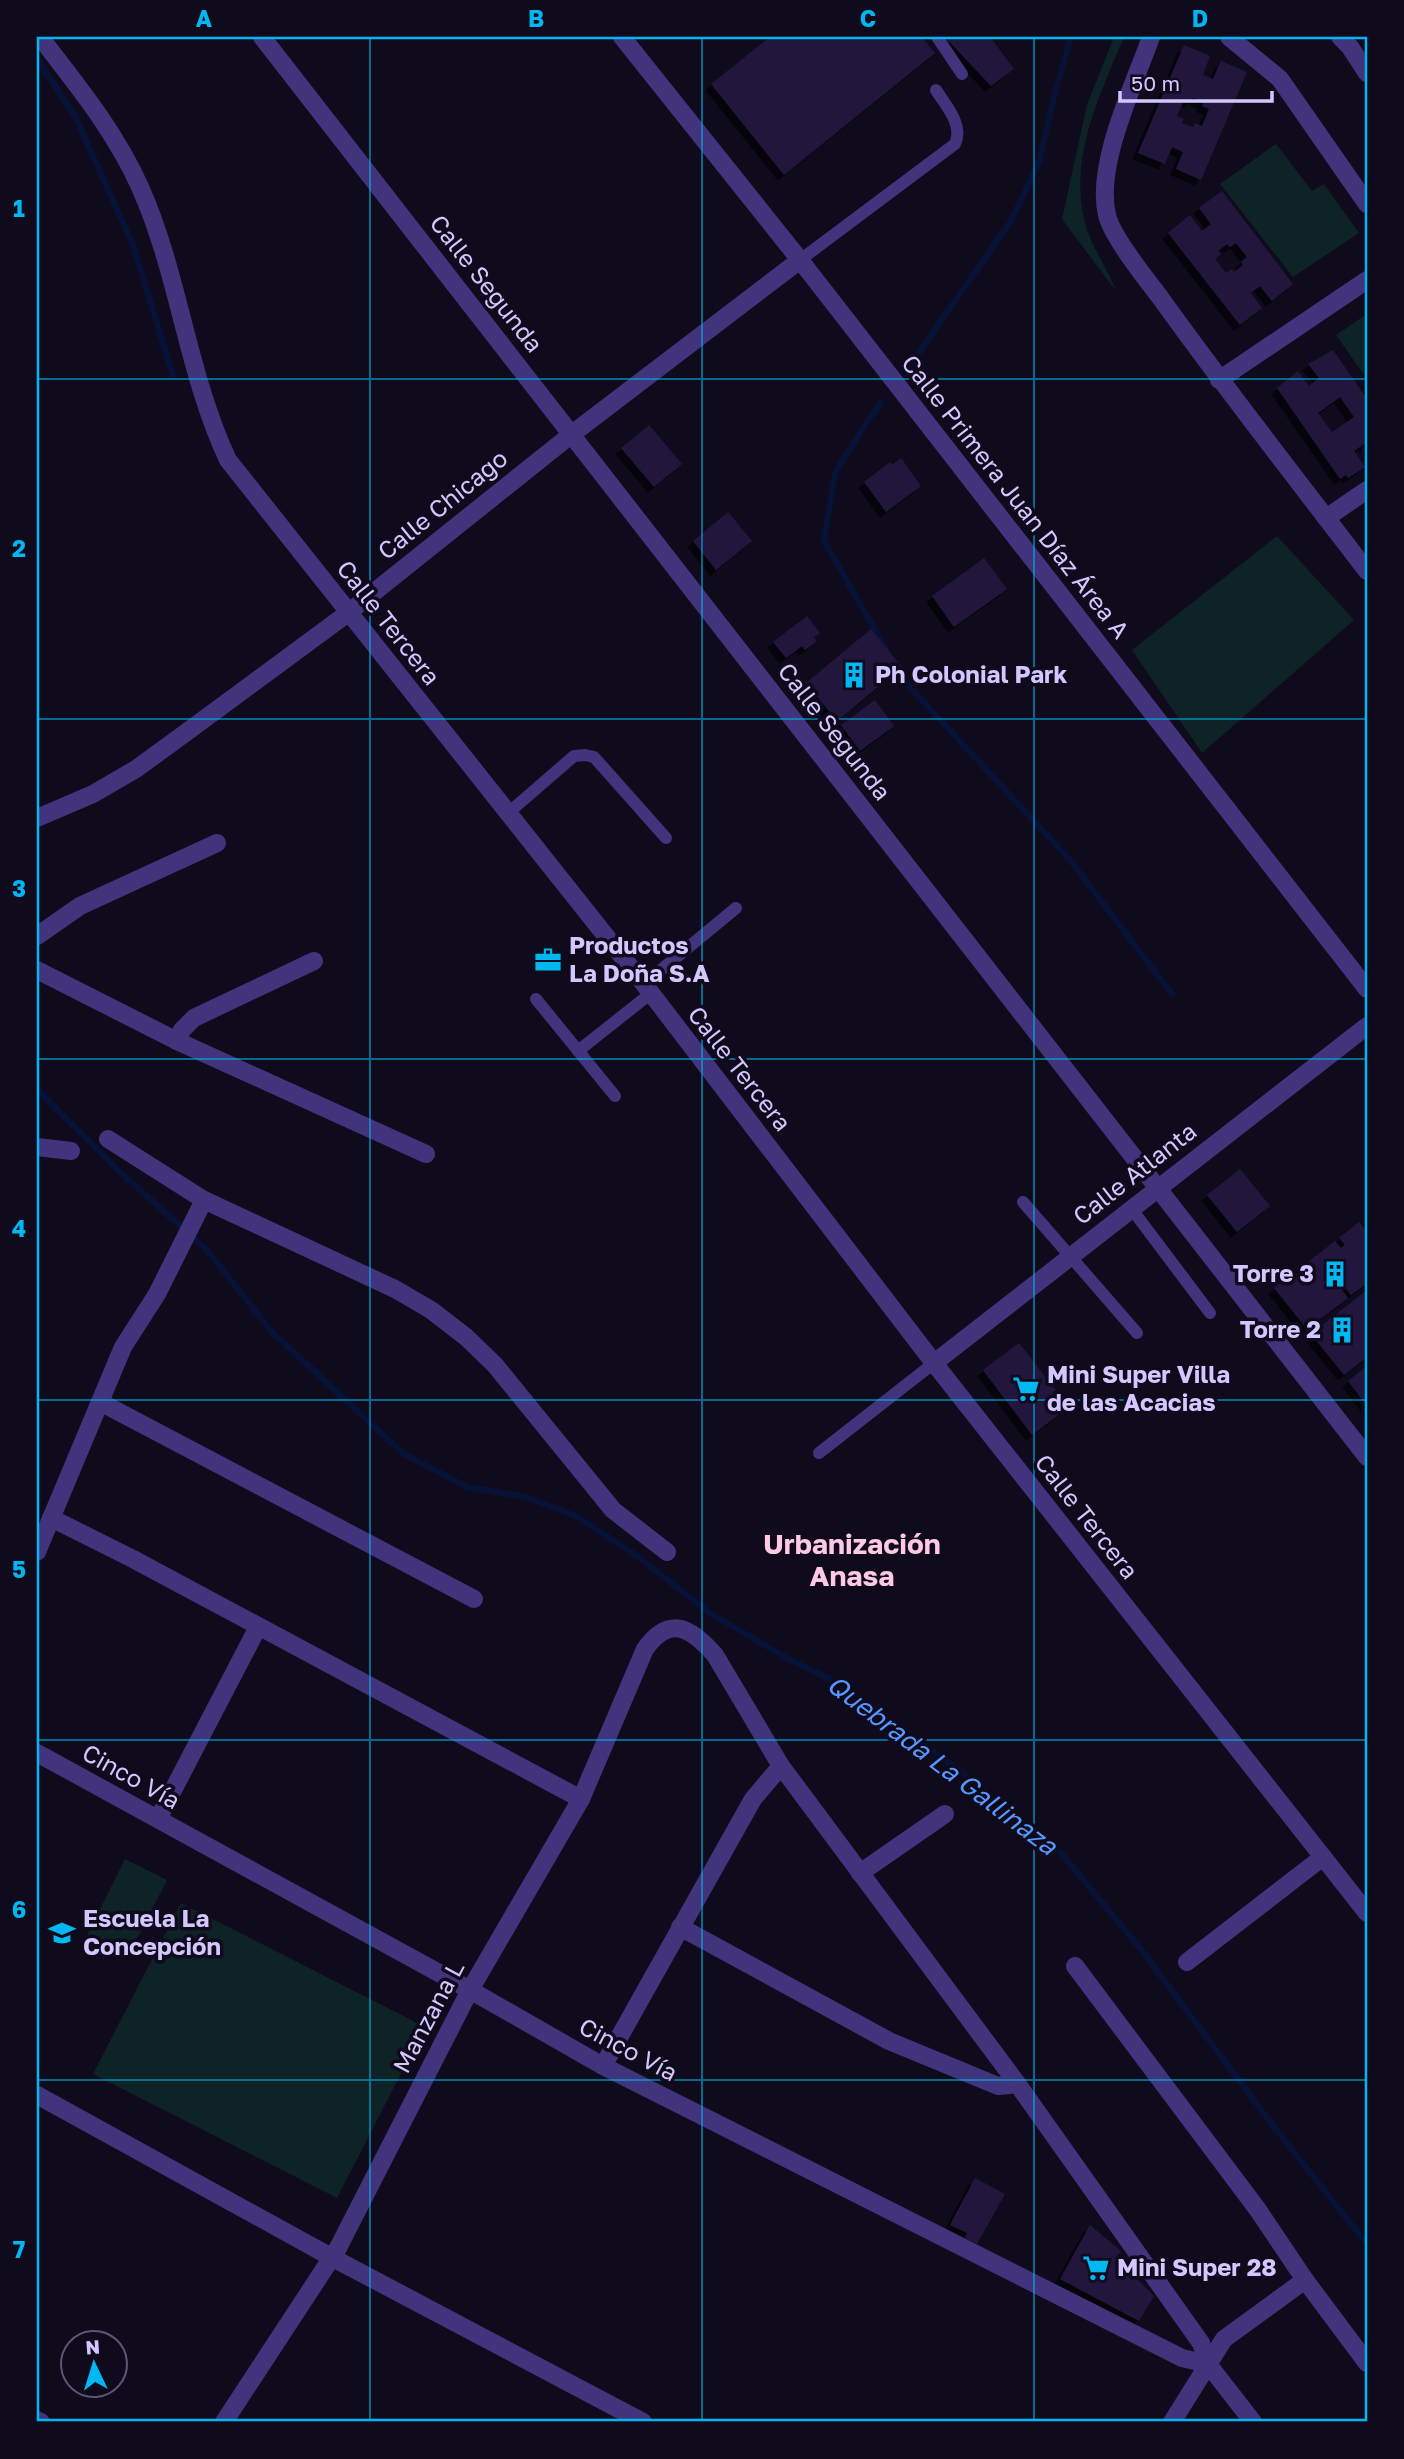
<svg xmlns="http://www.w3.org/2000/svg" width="1404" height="2459" font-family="'Golos Text',sans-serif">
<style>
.green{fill:#0e2326}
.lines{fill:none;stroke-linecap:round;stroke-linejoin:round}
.stream{stroke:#071238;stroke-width:6}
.building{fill:#24163d;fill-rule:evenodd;filter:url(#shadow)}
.service{stroke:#41347c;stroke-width:12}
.minor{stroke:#41347c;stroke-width:18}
.grid{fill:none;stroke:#00b7f1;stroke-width:2;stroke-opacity:0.55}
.labels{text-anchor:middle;stroke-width:7;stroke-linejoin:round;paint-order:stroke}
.street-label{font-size:24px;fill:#d4c6ff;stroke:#100b1c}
.poi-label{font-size:24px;font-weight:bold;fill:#d4c6ff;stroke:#100b1c;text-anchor:start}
.water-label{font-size:26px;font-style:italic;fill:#5497ff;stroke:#100b1c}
.quarter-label{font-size:28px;font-weight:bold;fill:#ffc8e3;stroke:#100b1c}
.neatline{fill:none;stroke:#00b7f1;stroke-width:2.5}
.grid-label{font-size:23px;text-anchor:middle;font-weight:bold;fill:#00b7f1}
</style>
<defs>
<filter id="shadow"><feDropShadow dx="-6" dy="6" stdDeviation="0" flood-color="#0009"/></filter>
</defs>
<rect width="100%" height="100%" fill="#100b1c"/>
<!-- green -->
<g class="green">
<path d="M1114,37h10c-24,58 -56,121 -39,186 6,24 22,44 31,68l-54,-72 25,-114z"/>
<polygon points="1276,144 1312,191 1324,184 1359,233 1293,277 1220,184"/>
<polygon points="1367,314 1367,379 1336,335"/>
<polygon points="1277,536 1354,620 1202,753 1132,650"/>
<polygon points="125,1859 167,1880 128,1956 87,1935"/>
<polygon points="181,1903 425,2027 337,2198 93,2074"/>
</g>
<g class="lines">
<!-- stream -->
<g class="stream">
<polyline points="38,60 75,116 133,245 173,376"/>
<polyline points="913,361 1011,221 1039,162 1056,89 1071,37"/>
<polyline points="881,403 866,423 835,473 824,541 886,649"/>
<polyline points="895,665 906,683 1070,860 1172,994"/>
<polyline points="37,1087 46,1099 118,1170 206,1249 272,1332 404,1454 467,1487 526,1497 576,1516 637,1556 710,1613 785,1657 842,1685 960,1771 1062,1854 1140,1948 1274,2127 1367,2244"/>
</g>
</g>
<!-- building -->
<g class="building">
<polygon points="770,37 922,37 935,53 784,175 711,84"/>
<polygon points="945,37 990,37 1014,69 991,86"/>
<path d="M1184,45l26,11 -7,19 10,4 8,-18 26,11 -46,108 -25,-11 7,-17 -11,-5 -7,17 -27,-11zM1193,98l10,5 -1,3 7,3 -7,17 -7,-3 -2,4 -11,-4 2,-4 -7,-3 7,-16 7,2z"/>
<path d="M1222,191l71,93 -21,17 -12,-15 -9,7 11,15 -22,17 -72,-92 22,-18 12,16 9,-7 -12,-16zM1236,243l11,14 -6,5 2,3 -9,7 -2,-3 -6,4 -11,-14 6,-5 -3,-3 9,-7 3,3z"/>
<path d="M1333,350l34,49v49l-3,-4 -10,7 11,16 -17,11 -2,-3 -6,4 -63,-91 21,-17 11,15 10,-8 -11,-14zM1340,397l14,20 -22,15 -14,-19z"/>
<polygon points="649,425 682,464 654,487 621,448"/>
<polygon points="901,458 921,486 886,512 864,482 890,462 892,465"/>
<polygon points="728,512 752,541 716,570 693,541"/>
<polygon points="984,558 1007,589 954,627 932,596"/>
<polygon points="807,616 820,633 814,637 817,641 805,650 802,646 786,658 773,642"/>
<polygon points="871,629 902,667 837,721 806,683"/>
<polygon points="875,700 894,726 860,751 841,725"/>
<polygon points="1240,1169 1270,1206 1237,1232 1207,1195"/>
<polygon points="1359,1222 1367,1232 1367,1283 1351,1295 1345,1287 1342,1290 1348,1298 1307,1329 1274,1288 1295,1272 1301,1279 1305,1276 1299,1269 1335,1241 1341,1248 1345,1245 1339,1238"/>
<polygon points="1367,1290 1367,1357 1344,1375 1311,1334 1331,1318 1337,1326 1341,1323 1335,1315"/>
<polygon points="1019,1343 1069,1407 1032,1435 983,1370"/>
<polygon points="1367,1366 1367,1406 1348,1381"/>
<polygon points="975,2178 1005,2194 977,2244 965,2238 967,2233 950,2225"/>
<polygon points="1090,2225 1121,2251 1116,2258 1154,2296 1139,2321 1060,2279"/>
</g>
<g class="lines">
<!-- service -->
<g class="service">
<polyline points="937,37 962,74"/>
<path d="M800,260l155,-116c9,-19 -9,-38 -19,-54"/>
<polyline points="507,814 574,756 585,755 594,757 666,838"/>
<polyline points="644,984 736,908"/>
<polyline points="536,999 615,1096"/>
<polyline points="578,1051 650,994"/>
<polyline points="1023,1202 1137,1333"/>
<polyline points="1131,1208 1210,1313"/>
<polyline points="819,1453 934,1363"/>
</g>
<!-- minor -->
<g class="minor">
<path d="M40,37c37,48 75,94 100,150 39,87 47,186 88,273l416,524 290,379 433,550"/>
<polyline points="262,37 1367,1457"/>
<polyline points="622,37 800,260 1367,989"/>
<path d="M1151,37c-17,48 -56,128 -44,178 5,22 41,66 55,85 66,92 136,181 205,271"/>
<polyline points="1229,37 1280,79 1367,204"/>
<polyline points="1340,37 1350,47 1367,73"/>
<polyline points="1219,380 1367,280"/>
<polyline points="1326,518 1367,490"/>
<polyline points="37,818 93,794 136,769 184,734 348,613 572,434 800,260"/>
<polyline points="37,936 80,906 217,843"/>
<polyline points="37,970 177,1041 426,1154"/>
<polyline points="177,1041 182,1030 194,1018 314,961"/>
<polyline points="108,1139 204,1200 395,1289 431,1310 466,1337 495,1365 613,1510 667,1552"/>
<polyline points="37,1147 71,1151"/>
<polyline points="934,1363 1367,1026"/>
<polyline points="100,1402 474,1599"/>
<polyline points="51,1518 133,1559 581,1799"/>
<polyline points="37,1552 123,1347 157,1294 204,1200"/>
<polyline points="37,1753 470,1990 603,2066 1182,2358 1208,2364"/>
<polyline points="158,1819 258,1627"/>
<polyline points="860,1873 945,1814"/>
<polyline points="680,1927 889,2041 998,2086 1010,2085 1016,2082"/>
<polyline points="1187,1962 1323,1857"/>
<polyline points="1075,1966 1258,2210 1305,2280 1367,2363"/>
<polyline points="603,2066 753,1799 781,1766"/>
<polyline points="37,2095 331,2257 643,2422"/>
<polyline points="37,2420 41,2422"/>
<path d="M224,2422l114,-174 132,-258 111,-191 64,-150c25,-35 46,-21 70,6l66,111 235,316 185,261 7,21 45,58"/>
<polyline points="1172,2422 1224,2339 1305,2280"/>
</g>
</g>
<!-- grid -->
<path class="grid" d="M370,37v2385M702,37v2385M1034,37v2385M37,379h1330M37,719h1330M37,1059h1330M37,1400h1330M37,1740h1330M37,2080h1330"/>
<!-- icons -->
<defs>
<g id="building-bare" transform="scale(2.1)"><path d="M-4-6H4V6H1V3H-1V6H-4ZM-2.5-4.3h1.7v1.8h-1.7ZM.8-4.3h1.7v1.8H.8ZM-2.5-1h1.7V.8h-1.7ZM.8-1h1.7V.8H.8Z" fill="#00b7f1" stroke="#100b1c" stroke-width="2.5" paint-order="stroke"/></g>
<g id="office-bare" transform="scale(2.1)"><path d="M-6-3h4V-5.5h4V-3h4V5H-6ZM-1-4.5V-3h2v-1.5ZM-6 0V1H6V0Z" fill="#00b7f1" stroke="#100b1c" stroke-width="2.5" paint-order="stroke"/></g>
<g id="supermarket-bare" transform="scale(2.1)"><path d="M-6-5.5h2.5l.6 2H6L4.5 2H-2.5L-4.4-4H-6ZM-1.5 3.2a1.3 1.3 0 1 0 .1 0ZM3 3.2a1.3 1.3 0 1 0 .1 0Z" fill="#00b7f1" stroke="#100b1c" stroke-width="2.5" paint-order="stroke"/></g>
<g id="school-bare" transform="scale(2.1)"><path d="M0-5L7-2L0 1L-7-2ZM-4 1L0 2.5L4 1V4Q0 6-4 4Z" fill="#00b7f1" stroke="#100b1c" stroke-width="2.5" paint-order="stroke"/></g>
</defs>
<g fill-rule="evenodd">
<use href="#building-bare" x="854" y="675"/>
<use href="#office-bare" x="548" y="960"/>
<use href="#building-bare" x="1335" y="1274"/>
<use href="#building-bare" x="1342" y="1330"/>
<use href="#supermarket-bare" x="1026" y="1389"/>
<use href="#school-bare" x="62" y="1933"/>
<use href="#supermarket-bare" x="1096" y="2268"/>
</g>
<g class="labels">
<!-- street labels -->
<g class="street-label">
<text transform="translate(486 284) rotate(52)" y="8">Calle Segunda</text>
<text transform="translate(1015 497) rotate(52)" y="8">Calle Primera Juan Díaz Área A</text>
<text transform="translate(443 505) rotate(-39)" y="8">Calle Chicago</text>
<text transform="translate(388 623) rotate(52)" y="8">Calle Tercera</text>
<text transform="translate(834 732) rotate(52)" y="8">Calle Segunda</text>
<text transform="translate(739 1069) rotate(52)" y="8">Calle Tercera</text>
<text transform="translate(1135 1174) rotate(-38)" y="8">Calle Atlanta</text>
<text transform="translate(1086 1517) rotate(52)" y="8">Calle Tercera</text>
<text transform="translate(131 1777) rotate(29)" y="8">Cinco Vía</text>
<text transform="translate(429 2017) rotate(-62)" y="8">Manzana L</text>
<text transform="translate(628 2050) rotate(28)" y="8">Cinco Vía</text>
</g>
<!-- poi labels -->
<g class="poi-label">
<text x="875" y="683">Ph Colonial Park</text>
<text x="569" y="954">Productos<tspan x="569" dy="28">La Doña S.A</tspan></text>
<text x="1314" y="1282" text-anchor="end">Torre 3</text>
<text x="1321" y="1338" text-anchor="end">Torre 2</text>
<text x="1047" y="1383">Mini Super Villa<tspan x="1047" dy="28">de las Acacias</tspan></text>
<text x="83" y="1927">Escuela La<tspan x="83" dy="28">Concepción</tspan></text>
<text x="1117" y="2276">Mini Super 28</text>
</g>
<!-- water labels -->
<g class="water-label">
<text transform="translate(942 1765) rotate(37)" y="9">Quebrada La Gallinaza</text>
</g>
<!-- quarter labels -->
<g class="quarter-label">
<text x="852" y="1554">Urbanización<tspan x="852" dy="32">Anasa</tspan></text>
</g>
</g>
<!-- border -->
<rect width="1404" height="2459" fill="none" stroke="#100b1c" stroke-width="77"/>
<!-- north arrow -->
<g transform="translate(94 2364) rotate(356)"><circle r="33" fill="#100b1c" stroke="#5e5677" stroke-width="2"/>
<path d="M0-5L12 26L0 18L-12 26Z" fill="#00b7f1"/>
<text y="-10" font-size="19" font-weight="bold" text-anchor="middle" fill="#d4c6ff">N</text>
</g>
<!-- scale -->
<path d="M1120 91v10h152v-10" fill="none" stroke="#d4c6ff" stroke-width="3.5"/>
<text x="1131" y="91" font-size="21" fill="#d4c6ff" stroke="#100b1c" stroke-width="5" paint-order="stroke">50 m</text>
<rect x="38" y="38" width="1328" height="2382" class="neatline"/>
<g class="grid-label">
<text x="204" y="27">A</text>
<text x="536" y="27">B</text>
<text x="868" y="27">C</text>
<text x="1200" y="27">D</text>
<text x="19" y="217">1</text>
<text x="19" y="557">2</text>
<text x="19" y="897">3</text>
<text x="19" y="1237">4</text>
<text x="19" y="1578">5</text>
<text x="19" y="1918">6</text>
<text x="19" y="2258">7</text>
</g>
</svg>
